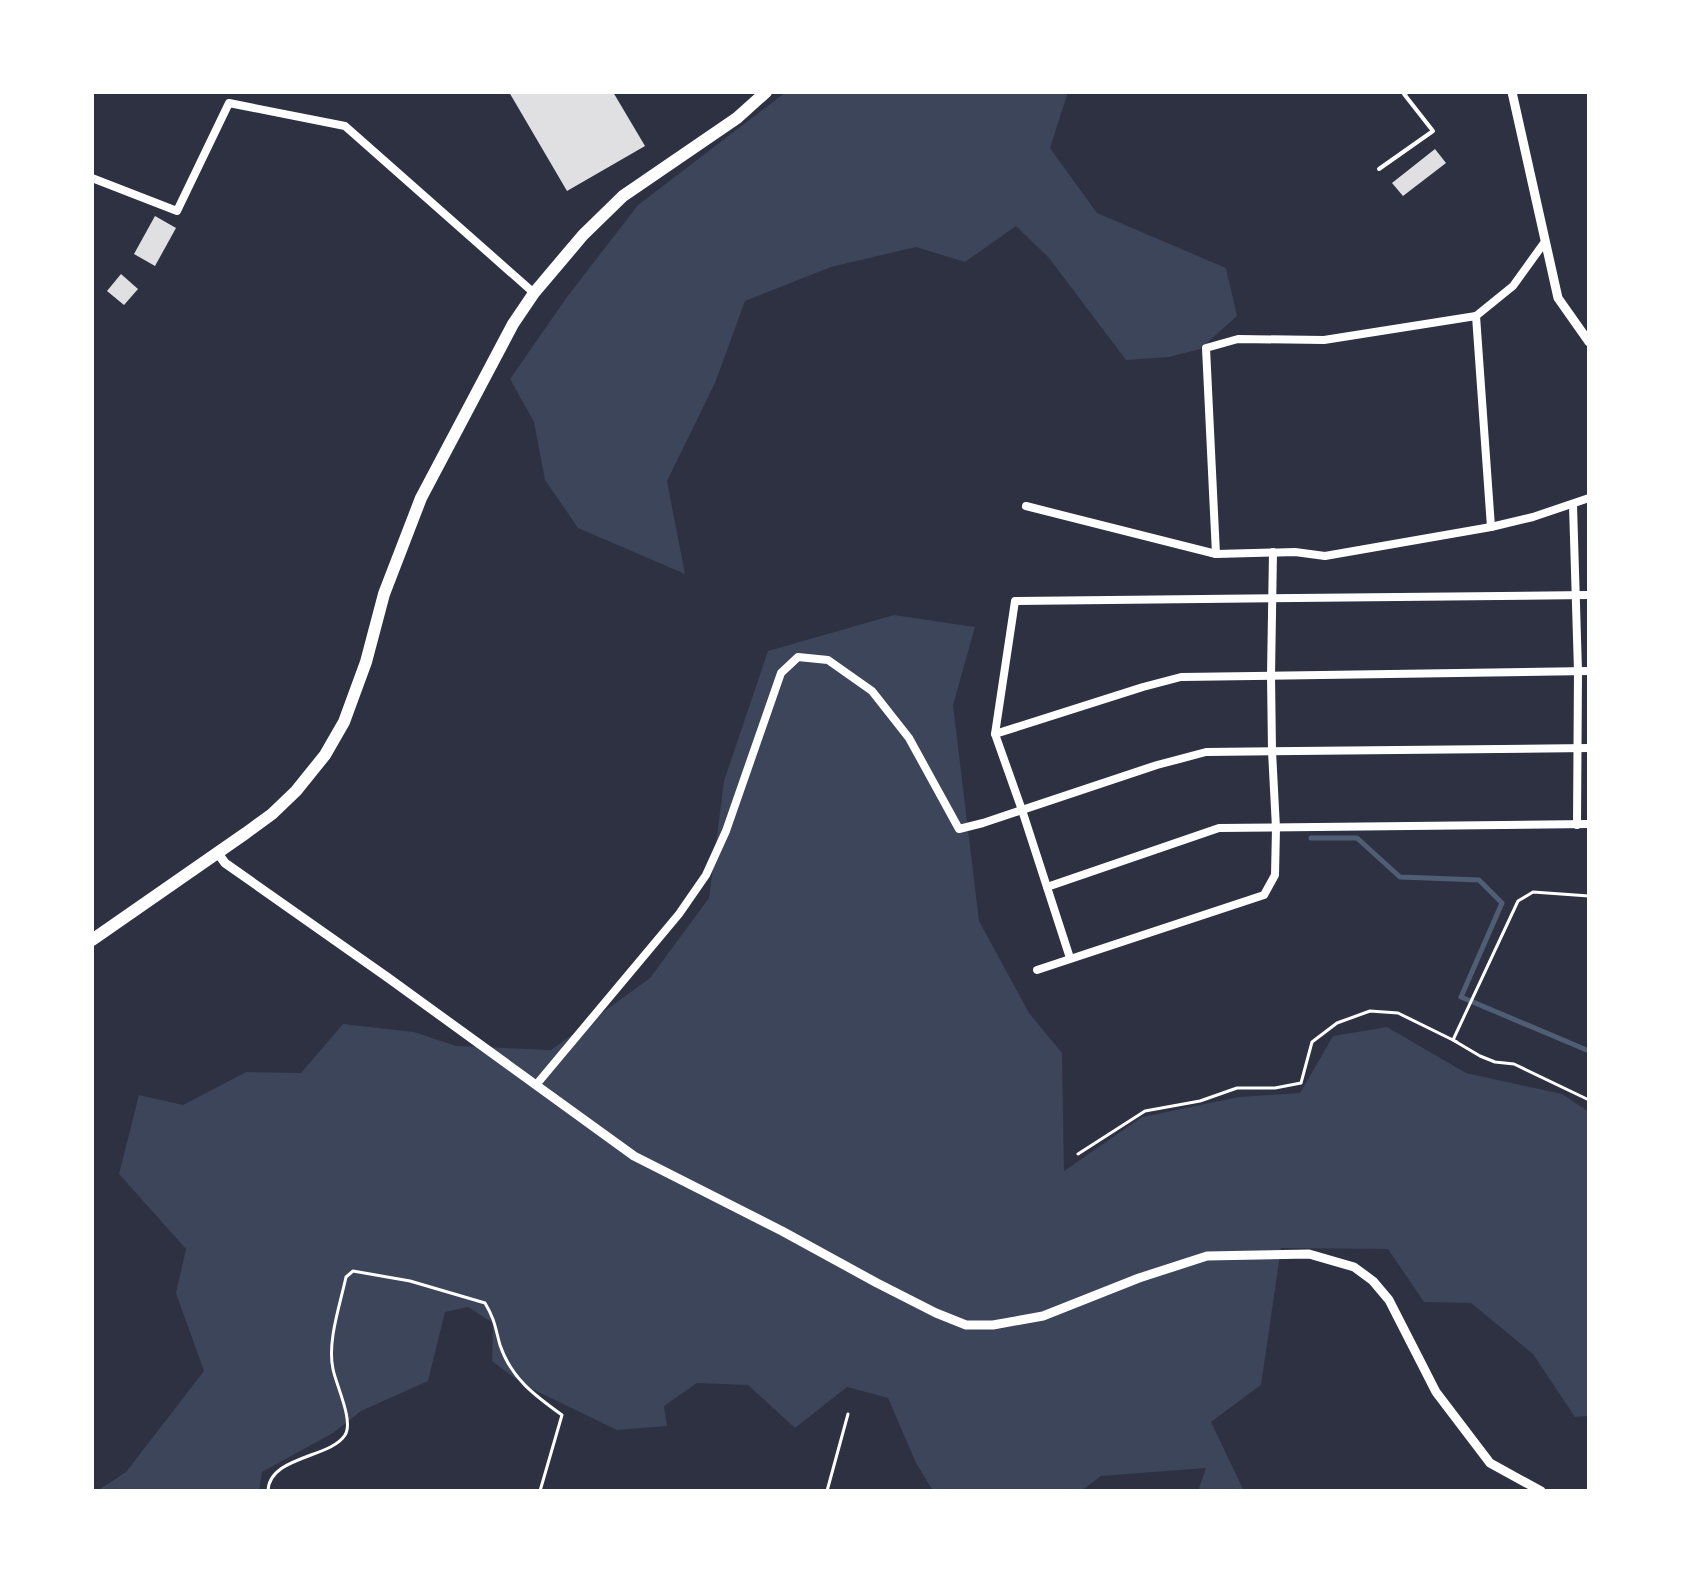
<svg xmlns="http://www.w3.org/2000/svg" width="1681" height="1583" font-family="'Space Grotesk',sans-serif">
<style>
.green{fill:#3c4559}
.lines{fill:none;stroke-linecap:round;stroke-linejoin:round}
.stream{stroke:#4f5d75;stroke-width:5}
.building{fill:#e0e0e3}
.path{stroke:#fff;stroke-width:3}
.service{stroke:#fff;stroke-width:4}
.minor{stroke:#fff;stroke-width:8}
.tertiary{stroke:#fff;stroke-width:9}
.trunk{stroke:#fff;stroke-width:12}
</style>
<rect width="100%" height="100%" fill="#2d3142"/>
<!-- green -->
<g class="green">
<polygon points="786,92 1068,92 1050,148 1097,213 1226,268 1237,316 1200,349 1169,357 1126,360 1049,258 1016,226 965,262 916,247 831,267 745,301 715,383 667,481 685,574 578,528 545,480 534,422 510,379 567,297 638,205"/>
<polygon points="894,615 975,627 953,705 979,921 1029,1013 1062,1053 1064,1171 1142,1117 1239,1097 1300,1093 1333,1036 1387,1027 1466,1073 1562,1094 1589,1112 1589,1416 1575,1417 1533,1354 1471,1303 1424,1302 1388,1249 1281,1248 1261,1385 1211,1422 1244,1491 1198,1491 1206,1468 1101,1476 1081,1491 933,1491 916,1463 888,1398 847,1387 795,1428 748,1385 697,1383 664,1406 667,1426 617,1430 524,1385 492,1361 493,1323 468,1307 445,1312 428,1381 361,1411 333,1433 262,1472 259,1491 97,1491 126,1472 204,1371 176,1293 186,1249 119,1174 139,1095 183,1105 246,1072 301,1073 343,1024 414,1032 456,1046 551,1050 650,978 709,898 724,781 768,651"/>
</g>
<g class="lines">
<!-- stream -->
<polyline class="stream" points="1311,838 1357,838 1400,877 1479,880 1502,903 1461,997 1589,1051"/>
</g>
<!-- building -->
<g class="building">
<polygon points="509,92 613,92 645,146 567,191"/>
<polygon points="1435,149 1446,163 1403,196 1392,183"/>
<polygon points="155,216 176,228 155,266 134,254"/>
<polygon points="121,274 138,289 124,305 107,291"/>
</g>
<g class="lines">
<!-- path -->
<g class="path">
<polyline points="1589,896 1533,892 1518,901 1453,1040 1480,1056 1495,1062 1514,1064 1589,1100"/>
<polyline points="1078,1154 1145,1111 1200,1101 1237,1088 1275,1088 1301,1083 1312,1042 1337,1023 1370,1011 1398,1013 1457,1042"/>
<path d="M268,1491c1,-35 63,-33 77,-56 9,-14 -9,-50 -12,-66 -6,-27 7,-64 13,-92l7,-6 57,10 75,22c10,17 10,24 15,42 11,33 34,50 62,70l-22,76"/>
<polyline points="827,1491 848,1414"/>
</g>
<!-- service -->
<polyline class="service" points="1379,169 1433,131 1404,94 1408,92"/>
<!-- minor -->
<g class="minor">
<polyline points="92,178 177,211 229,103 345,126 534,293"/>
<polyline points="1476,316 1491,527"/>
<polyline points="1573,505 1578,671 1577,825"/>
<polyline points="1026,506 1216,554 1295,552 1325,556 1491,527 1533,517 1589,498"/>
<polyline points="1216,554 1206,348 1238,339 1324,340 1476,316 1513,286 1544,243"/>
<polyline points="995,734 1143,687 1181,677 1589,671"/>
<polyline points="1047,887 1219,828 1589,824"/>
<polyline points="1070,958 1022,810 995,734 1015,601 1589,595"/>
<polyline points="1037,970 1264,895 1275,875 1276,828 1272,751 1271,675 1273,552"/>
<polyline points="536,1085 679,914 706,875 726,831 781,673 798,657 828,660 872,691 909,738 959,829 983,823 1157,765 1206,752 1589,748"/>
</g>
<!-- tertiary -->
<g class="tertiary">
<polyline points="1512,92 1558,298 1589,342"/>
<polyline points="217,852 225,863 387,977 634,1156 782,1231 877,1283 936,1313 966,1325 993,1325 1043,1316 1139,1278 1207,1256 1309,1254 1354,1267 1373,1281 1389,1300 1436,1392 1490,1463 1541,1491"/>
</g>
<!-- trunk -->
<polyline class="trunk" points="92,940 246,833 272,814 296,791 325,755 344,722 366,662 384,594 421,498 513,324 534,293 583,235 623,196 737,118 766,92"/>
</g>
<!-- border -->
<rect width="1681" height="1583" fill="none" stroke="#ffffff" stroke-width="188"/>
</svg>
